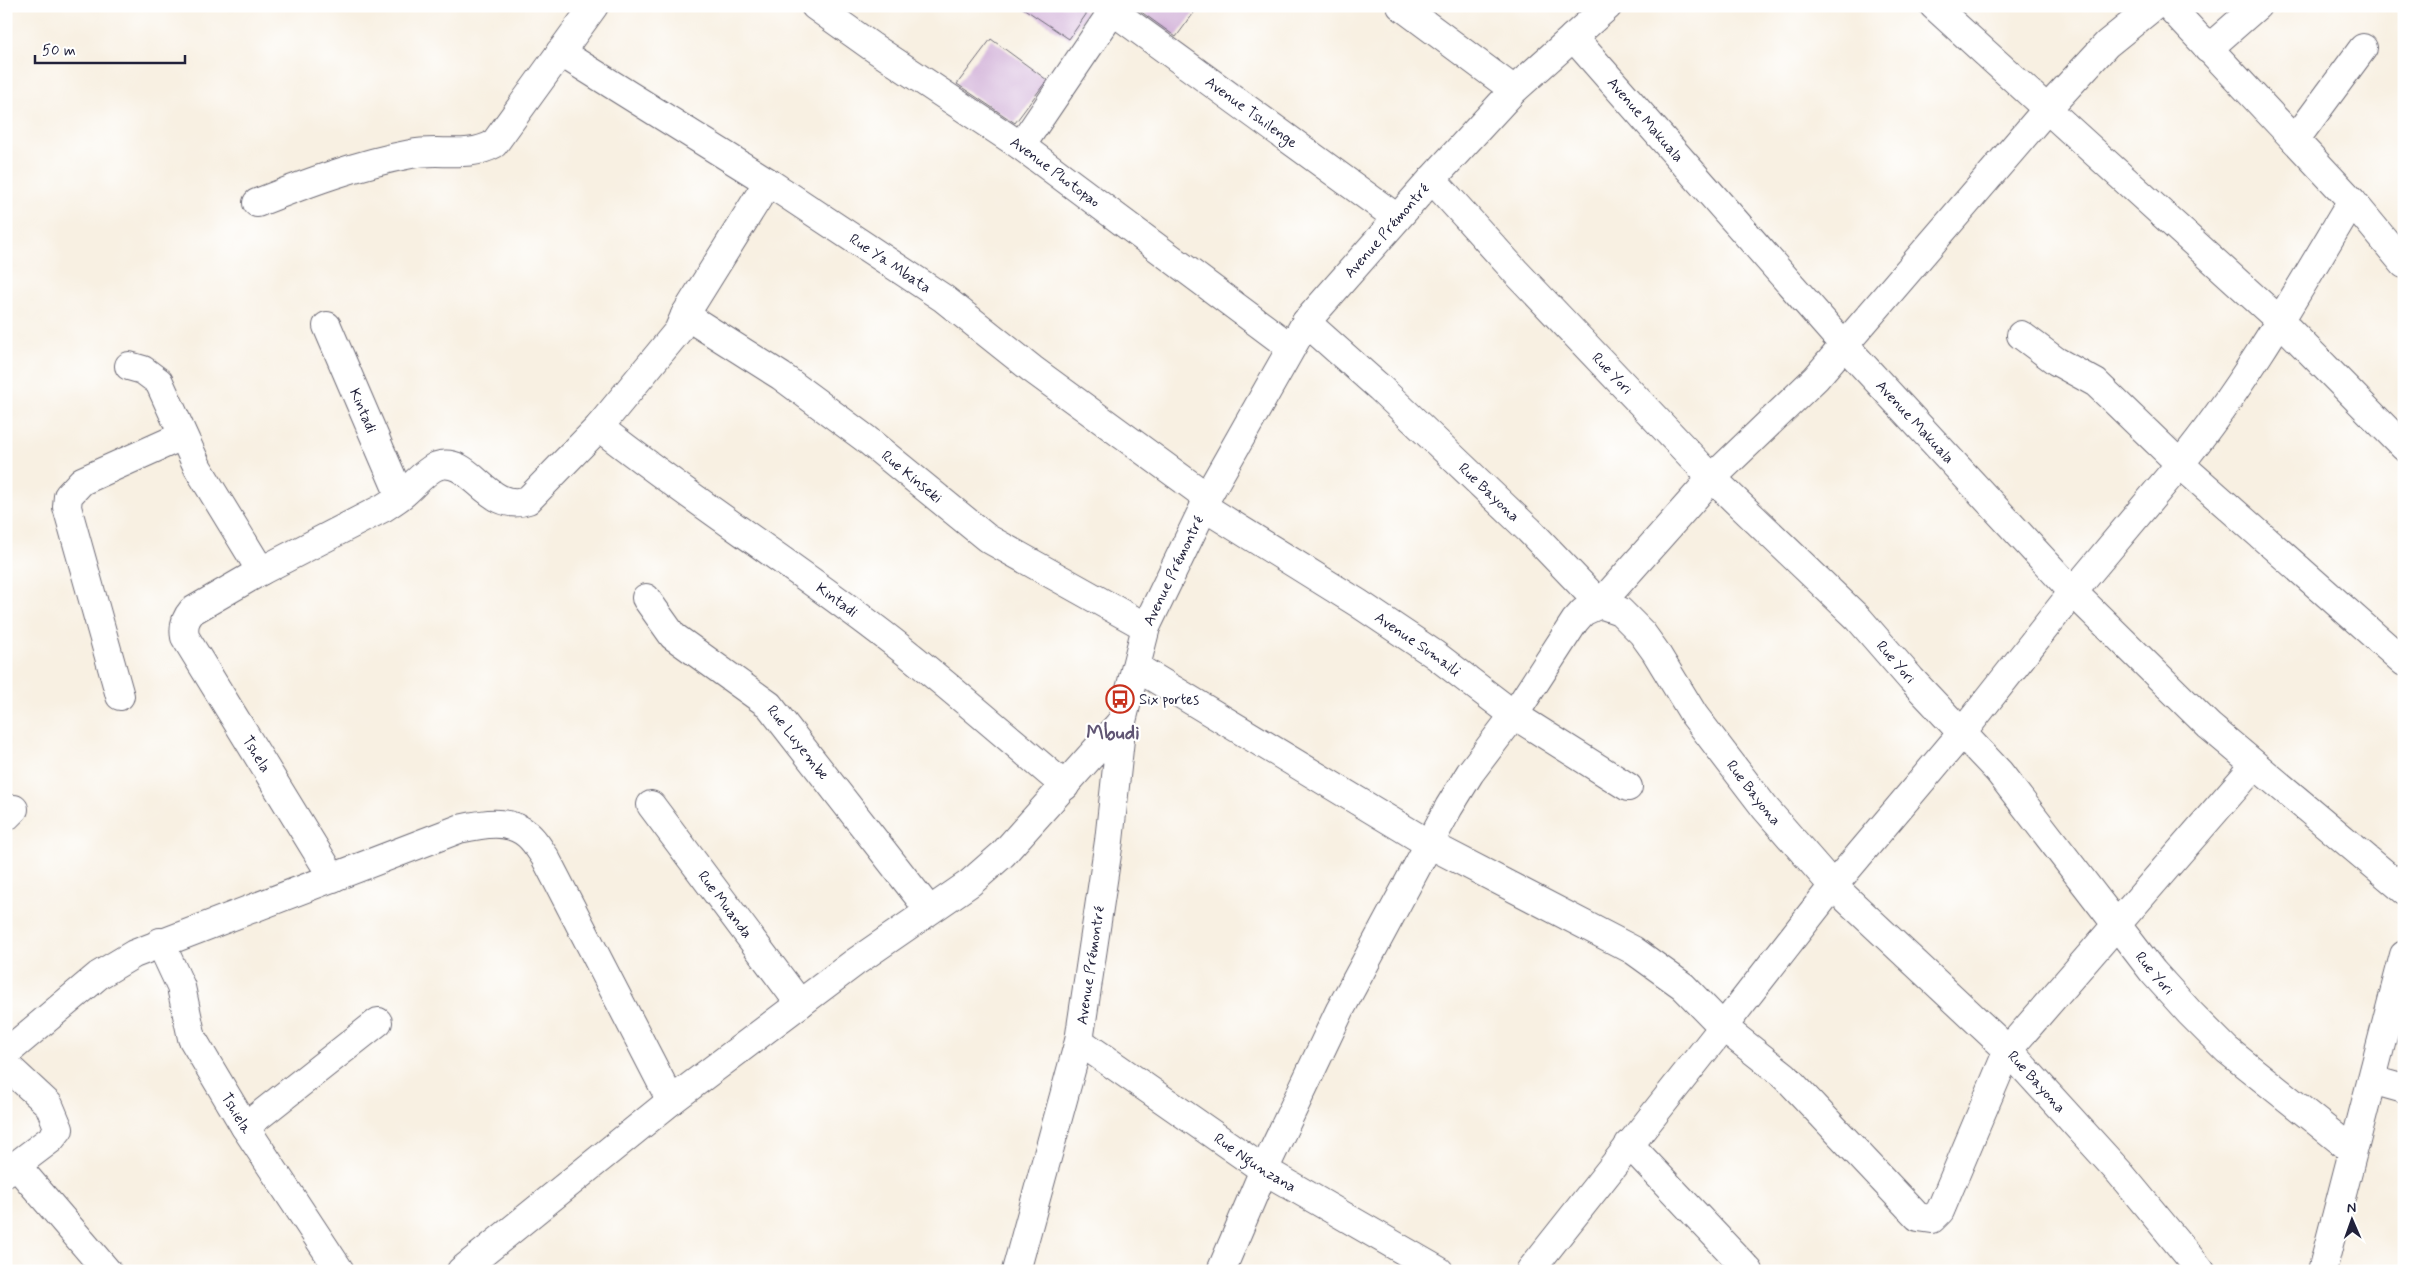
<svg xmlns="http://www.w3.org/2000/svg" width="2410" height="1277" font-family="Mynerve,sans-serif">
<style>
.building{fill:#d4b5da}
.lines{fill:none;stroke-linecap:round;stroke-linejoin:round}
.minor-casing{stroke:#6d6a75;stroke-width:30}
.minor{stroke:#fff;stroke-width:28}
.labels{text-anchor:middle;stroke-width:4.5;stroke-linejoin:round;paint-order:stroke}
.street-label{font-size:15px;fill:#22223b;stroke:#fff}
.poi-label{font-size:15px;fill:#22223b;stroke:#fff;text-anchor:start}
.district-label{font-size:20px;font-weight:bold;fill:#605573;stroke:#fff}
</style>
<rect width="100%" height="100%" fill="#fff"/>
<filter id="ink" filterUnits="userSpaceOnUse"><feTurbulence type="fractalNoise" baseFrequency=".02" numOctaves="2"/><feDisplacementMap in="SourceGraphic" scale="10" xChannelSelector="R" yChannelSelector="G"/><feConvolveMatrix kernelMatrix="1 2 1 2 8 2 1 2 1" color-interpolation-filters="sRGB"/></filter>
<filter id="wash" filterUnits="userSpaceOnUse"><feTurbulence type="fractalNoise" baseFrequency=".0096" numOctaves="4" result="noise"/><feDisplacementMap in="SourceGraphic" scale="20" xChannelSelector="R" yChannelSelector="G"/><feGaussianBlur stdDeviation="1.12" result="paint"/><feColorMatrix in="noise" values="0 0 0 0 0 0 0 0 0 0 0 0 0 0 0 0 0 1.4 0 .05"/><feComposite in="paint" operator="in"/></filter>
<g filter="url(#wash)">
<rect width="100%" height="100%" fill="#f8f0e2"/>
<g id="blocks">
<!-- building -->
<g class="building">
<polygon points="1020,6 1076,6 1087,13 1069,39"/>
<polygon points="1133,6 1199,6 1176,37"/>
<polygon points="991,39 1047,80 1015,123 957,84"/>
</g>
</g>
</g>
<g filter="url(#ink)">
<use href="#blocks" fill-opacity="0" stroke="#6d6a75" stroke-width="1"/>
<g class="lines">
<!-- minor casing -->
<g class="minor-casing">
<g id="minor">
<path id="s1" d="M815,6l56,40 150,100 269,201"/>
<path id="s2" d="M1106,6l291,212"/>
<polyline points="1401,6 1514,90"/>
<polyline points="1934,6 2280,321 2404,447"/>
<polyline points="2169,6 2352,201 2404,264"/>
<path id="s3" d="M1573,37l271,308 229,247 107,-128 -84,-81 -40,-22 -35,-26"/>
<polyline points="2208,49 2257,6"/>
<path id="s4" d="M560,52l208,130 175,116 89,71 175,128"/>
<polyline points="2295,140 2363,48"/>
<polyline points="1021,146 1116,6"/>
<path id="s5" d="M1432,179l83,92 197,207 147,141 52,60 88,93 154,200 37,41 37,37 125,100"/>
<path d="M2352,201c-54,90 -106,182 -172,263l224,198"/>
<path d="M257,203c50,-20 101,-39 154,-49 28,-6 56,5 83,-10l100,-138"/>
<path id="s6" d="M685,315l96,61 85,63 121,99 159,89"/>
<path id="s7" d="M1306,322l74,66 149,142 71,74 20,7 22,22 13,18 39,64 71,93 68,78 175,164 111,122 82,99"/>
<path id="s8" d="M327,326l73,170"/>
<path d="M129,366l14,4 16,12 39,86 63,103 122,-63c6,-4 13,-8 19,-13 10,-8 23,-24 35,-29 34,-12 50,49 91,34l71,-73 79,-96 7,-16 83,-133"/>
<path id="s9" d="M599,427c95,75 198,140 294,215 59,46 115,96 172,144"/>
<path id="s10" d="M1204,507l154,96 76,51 80,61 114,72"/>
<path id="s11" d="M261,571l-69,40c-7,8 -9,15 -7,26l148,241"/>
<path id="s12" d="M646,598l27,38 96,69 160,205"/>
<polyline points="1136,667 1429,844 1633,950 1683,986 1723,1027 1530,1271"/>
<polyline points="120,696 67,507 68,496 82,481 182,436"/>
<polyline points="2255,765 2008,1050 1940,1211 1932,1219 1918,1217 1785,1076 1723,1027 1833,886 1962,733 2073,592 2209,726 2404,890"/>
<path id="s13" d="M651,805l149,199"/>
<polyline points="6,817 14,809"/>
<path id="s14" d="M160,942l21,45 11,51 53,89 95,144"/>
<path id="s15" d="M1079,1041l185,129 175,101"/>
<path d="M6,1053l93,-78 35,-21 325,-125c23,-5 50,-11 69,6 7,6 12,15 17,22l126,244"/>
<polyline points="6,1065 49,1105 59,1129 51,1139 6,1173"/>
<polyline points="2372,1080 2404,1089"/>
<polyline points="245,1127 378,1022"/>
<polyline points="1629,1144 1749,1271"/>
<polyline points="17,1166 107,1271"/>
<polyline points="461,1271 671,1101 854,963 970,883 1003,854 1122,721"/>
<path id="s16" d="M1016,1271l63,-230 30,-200 13,-120 24,-94 58,-120 3,-10 99,-175 126,-143 82,-89 94,-84"/>
<polyline points="1221,1271 1264,1170 1340,1010 1449,807 1470,773 1514,715 1575,621 1583,612 1600,604 1712,478 1816,378 2047,109 2107,44 2154,6"/>
<polyline points="2322,1271 2404,955"/>
</g>
</g>
<!-- minor -->
<use href="#minor" class="minor"/>
</g>
</g>
<!-- icons -->
<defs>
<g id="bus-ring" transform="scale(1.4375)"><circle r="9.5" fill="#fff" stroke="#c8321e" stroke-width="1.5"/><path d="M-5-6H5V4H4V6H2V4H-2V6H-4V4H-5ZM-3.5-4V0h7V-4ZM-3.5 1.2v1.5H-2V1.2ZM2 1.2v1.5H3.5V1.2Z" fill="#c8321e"/></g>
</defs>
<g fill-rule="evenodd">
<use href="#bus-ring" x="1120" y="699"/>
</g>
<g class="labels">
<!-- street labels -->
<g class="street-label">
<text dy="5" stroke="none"><textPath href="#s2" startOffset="180">Avenue Tshilenge</textPath></text>
<text dy="5" stroke="none"><textPath href="#s3" startOffset="110">Avenue Makuala</textPath></text>
<text dy="5" stroke="none"><textPath href="#s1" startOffset="292">Avenue Photopao</textPath></text>
<text dy="5" stroke="none"><textPath href="#s16" startOffset="1125">Avenue Prémontré</textPath></text>
<text dy="5" stroke="none"><textPath href="#s4" startOffset="392">Rue Ya Mbata</textPath></text>
<text dy="5" stroke="none"><textPath href="#s5" startOffset="265">Rue Yori</textPath></text>
<text dy="5" stroke="none"><textPath href="#s8" startOffset="92">Kintadi</textPath></text>
<text dy="5" stroke="none"><textPath href="#s3" startOffset="515">Avenue Makuala</textPath></text>
<text dy="5" stroke="none"><textPath href="#s6" startOffset="279">Rue Kinseki</textPath></text>
<text dy="5" stroke="none"><textPath href="#s7" startOffset="250">Rue Bayona</textPath></text>
<text dy="5" stroke="none"><textPath href="#s16" startOffset="721">Avenue Prémontré</textPath></text>
<text dy="5" stroke="none"><textPath href="#s9" startOffset="294">Kintadi</textPath></text>
<text dy="5" stroke="none"><textPath href="#s10" startOffset="254">Avenue Sumaili</textPath></text>
<text dy="5" stroke="none"><textPath href="#s5" startOffset="670">Rue Yori</textPath></text>
<text dy="5" stroke="none"><textPath href="#s12" startOffset="212">Rue Luyembe</textPath></text>
<text dy="5" stroke="none"><textPath href="#s11" startOffset="245">Tshela</textPath></text>
<text dy="5" stroke="none"><textPath href="#s7" startOffset="655">Rue Bayona</textPath></text>
<text dy="5" stroke="none"><textPath href="#s13" startOffset="124">Rue Muanda</textPath></text>
<text dy="5" stroke="none"><textPath href="#s16" startOffset="315">Avenue Prémontré</textPath></text>
<text dy="5" stroke="none"><textPath href="#s5" startOffset="1075">Rue Yori</textPath></text>
<text dy="5" stroke="none"><textPath href="#s7" startOffset="1060">Rue Bayona</textPath></text>
<text dy="5" stroke="none"><textPath href="#s14" startOffset="189">Tshiela</textPath></text>
<text dy="5" stroke="none"><textPath href="#s15" startOffset="214">Rue Ngunzana</textPath></text>
</g>
<!-- poi labels -->
<g class="poi-label">
<text x="1139" y="704">Six portes</text>
</g>
<!-- district labels -->
<g class="district-label">
<text x="1113" y="739">Mbudi</text>
</g>
</g>
<!-- margin -->
<rect width="2410" height="1277" fill="none" stroke="#fff" stroke-width="25"/>
<!-- north arrow -->
<g transform="translate(2352 1220) rotate(358)" stroke="#ffffff" stroke-width="4" paint-order="stroke">
<path d="M0-4L9 19L0 12L-9 19Z" fill="#22223b"/>
<text y="-8" font-size="14" font-weight="bold" text-anchor="middle" fill="#22223b">N</text>
</g>
<!-- scale -->
<path d="M35 55v8h150v-8" fill="none" stroke="#22223b" stroke-width="2.5"/>
<text x="42" y="55" font-size="15" fill="#22223b" stroke="#ffffff" stroke-width="4" paint-order="stroke">50 m</text>
</svg>
